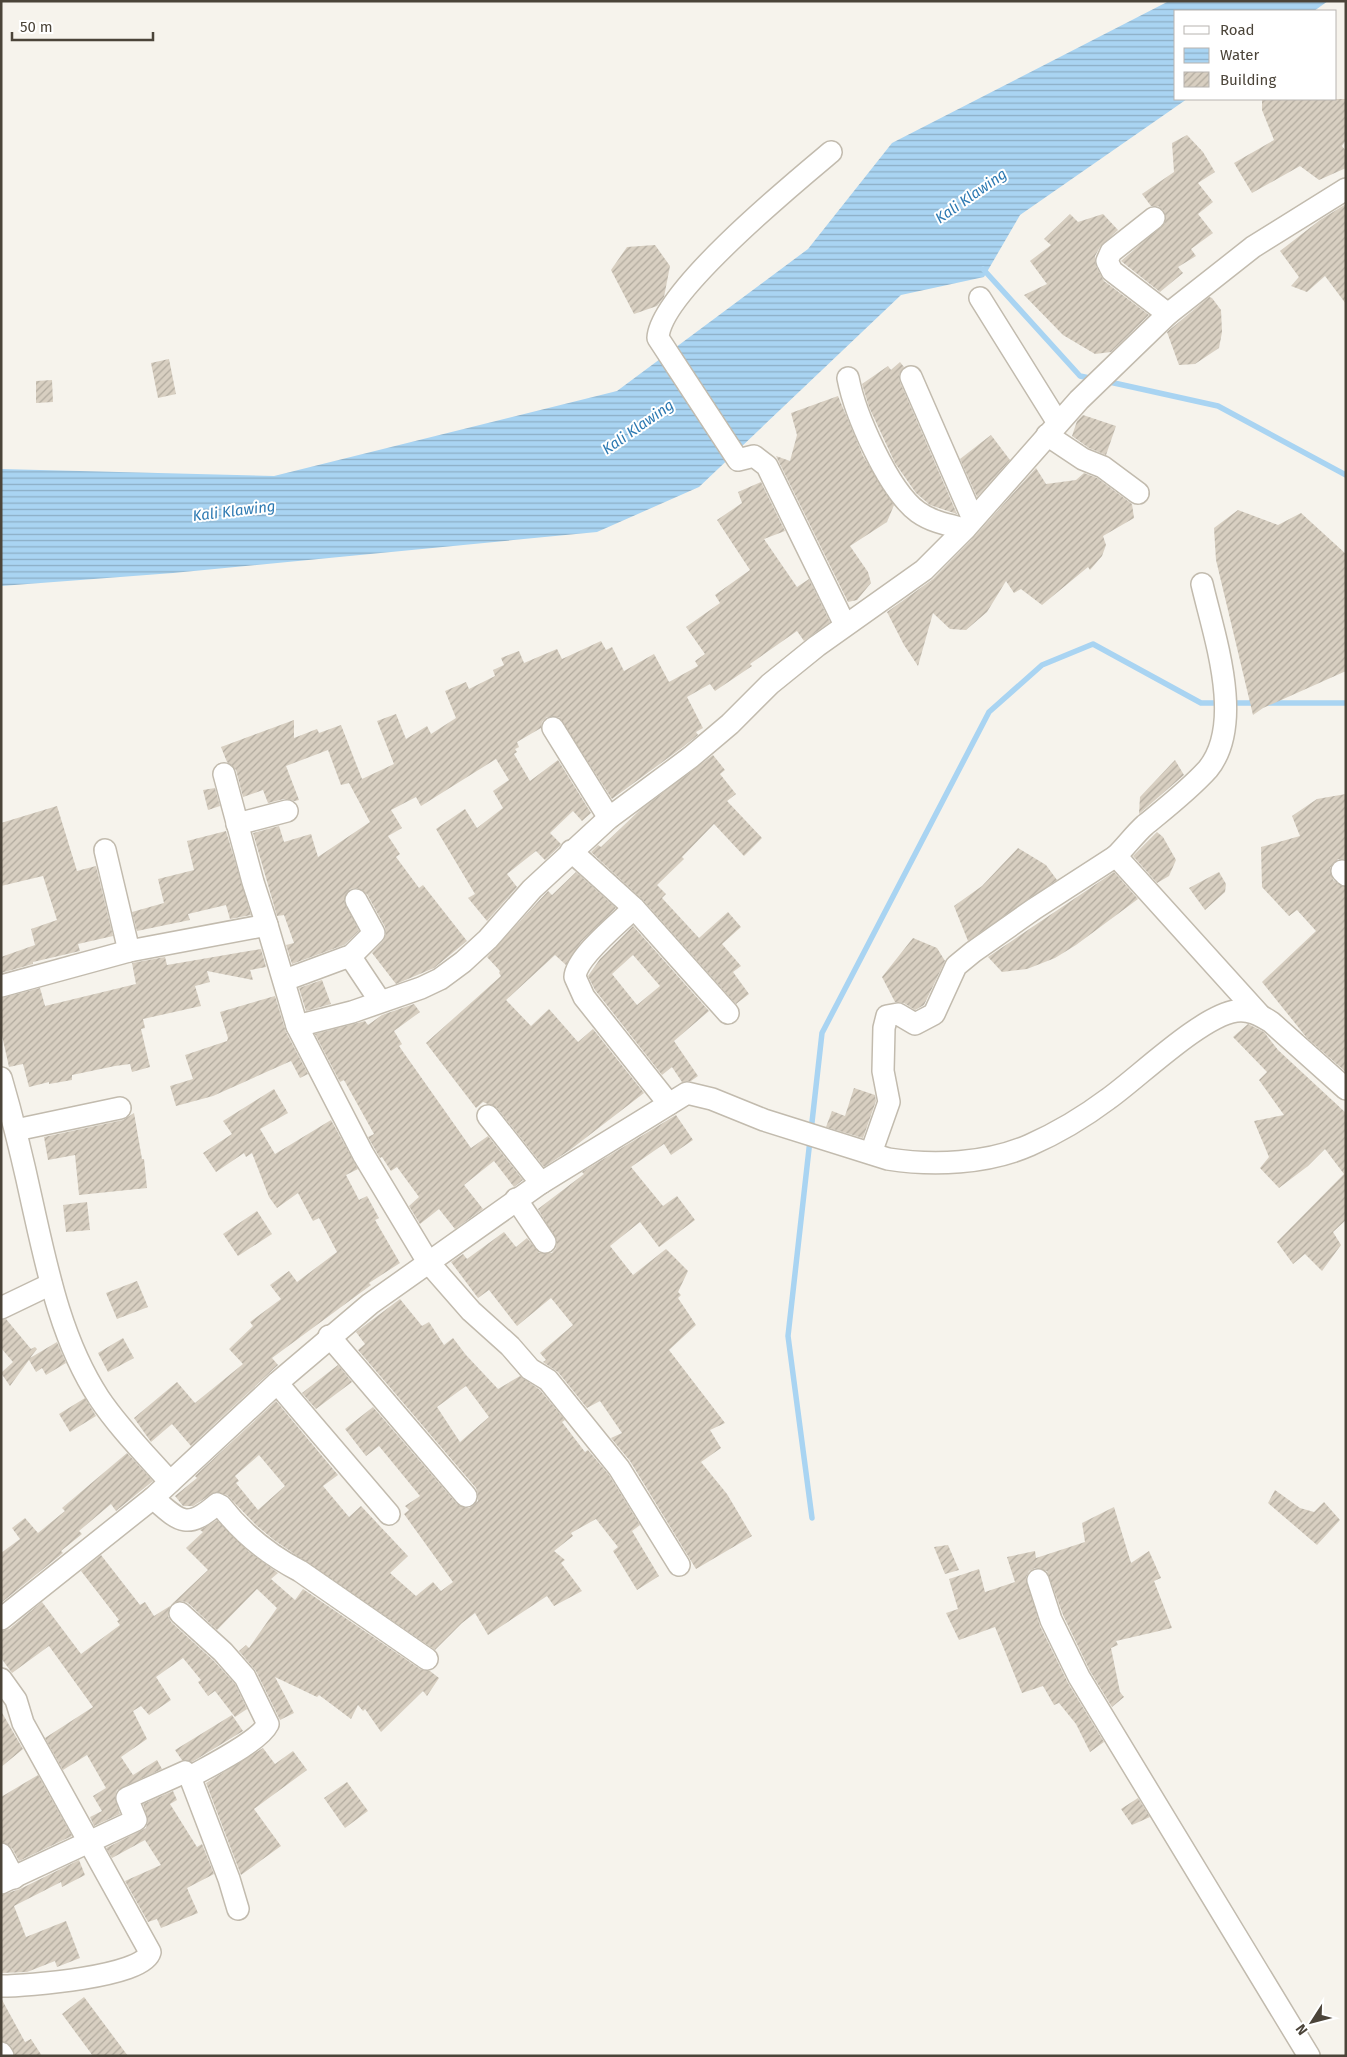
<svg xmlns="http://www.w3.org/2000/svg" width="1347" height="2057" font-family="'Fira Sans',sans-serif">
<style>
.water{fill:url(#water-rules)}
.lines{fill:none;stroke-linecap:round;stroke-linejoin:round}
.stream{stroke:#a9d4f2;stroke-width:5.5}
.building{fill:url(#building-hatch);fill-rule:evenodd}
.minor-casing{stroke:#c2bbae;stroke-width:24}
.minor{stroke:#fff;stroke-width:21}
.labels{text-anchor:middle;stroke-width:4;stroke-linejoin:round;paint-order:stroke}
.water-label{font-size:15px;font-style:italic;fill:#2e7ab2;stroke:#fff}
</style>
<defs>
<pattern id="water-rules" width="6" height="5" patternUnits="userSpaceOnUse" patternTransform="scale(1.25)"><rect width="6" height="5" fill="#a9d4f2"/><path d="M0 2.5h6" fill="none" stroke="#8caec5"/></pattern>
<pattern id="building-hatch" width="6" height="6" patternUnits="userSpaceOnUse" patternTransform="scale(1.25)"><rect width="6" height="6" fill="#d8cfc1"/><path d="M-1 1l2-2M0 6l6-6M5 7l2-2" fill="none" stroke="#b1aa9e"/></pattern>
</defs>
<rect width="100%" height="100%" fill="#f6f3ec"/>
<!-- water -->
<polygon class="water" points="1169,1 1328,1 1314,11 1176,11 1176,99 1187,99 1020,215 984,277 901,295 699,487 597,532 173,573 1,586 1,469 274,476 617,391 808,249 892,143"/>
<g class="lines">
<!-- stream -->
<g class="stream">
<polyline points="983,269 1080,376 1094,379"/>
<polyline points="1105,381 1218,406 1346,475"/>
<polyline points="1268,703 1346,703"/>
<polyline points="812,1518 788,1336 822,1033 989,712 1042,665 1093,644 1201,703 1257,703"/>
</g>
</g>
<!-- building -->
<g class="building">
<polygon points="1262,99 1346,99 1346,140 1342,146 1346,151 1346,168 1319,180 1300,166 1252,193 1234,163 1274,140 1262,110"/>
<polygon points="1187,135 1203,152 1215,172 1198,183 1213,202 1198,214 1213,233 1191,249 1196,256 1178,267 1183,273 1160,292 1121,261 1165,223 1164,211 1158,206 1151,206 1142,194 1174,172 1172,143"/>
<polygon points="1346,204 1346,304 1325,276 1307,292 1291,286 1299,277 1280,251 1320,220"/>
<polygon points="1070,214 1078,222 1103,214 1118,230 1100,247 1095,256 1096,266 1104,281 1149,315 1111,352 1095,354 1063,335 1024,295 1047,284 1030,261 1051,245 1044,239"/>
<polygon points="655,245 670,266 664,297 657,306 634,314 611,270 627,247"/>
<polygon points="1209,297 1212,298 1221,310 1222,332 1219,348 1195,364 1179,365 1167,332"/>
<polygon points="169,359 176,394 158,398 151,363"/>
<polygon points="900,362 904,367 899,375 900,382 957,514 930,505 916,493 895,463 869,407 862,384 888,366 891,370"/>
<polygon points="52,380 53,402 36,403 36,381"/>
<polygon points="838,396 863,456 894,505 887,522 850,546 868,572 871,583 857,600 848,602 776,456 790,461 797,435 791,413"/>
<polygon points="1083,415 1116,426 1106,455 1089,448 1072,436 1077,421"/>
<polygon points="991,435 1010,460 977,497 960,459"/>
<polygon points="1036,468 1046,484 1076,480 1084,473 1097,478 1132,504 1134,518 1103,536 1106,545 1102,556 1090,570 1088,567 1042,605 1021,589 1014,593 1006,581 987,612 966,630 950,629 933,613 918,666 904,645 887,612 933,579 974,537"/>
<polygon points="761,482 785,531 764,539 797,587 809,579 830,622 804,641 797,631 750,664 752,666 715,691 710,684 687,697 703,728 696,732 698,735 683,747 612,799 559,717 547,717 542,722 541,728 517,742 519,747 515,749 517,752 514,754 530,781 558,760 591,813 582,821 573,811 550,833 561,844 560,846 545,860 536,851 507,874 517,887 487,921 468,898 475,894 436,829 465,809 477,828 503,808 493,791 509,780 496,759 421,806 416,797 391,810 402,828 388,836 400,854 396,857 419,888 423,885 467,941 434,968 396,984 372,953 383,941 386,934 385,927 367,894 357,888 350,889 344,900 359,931 344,945 292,964 286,945 294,943 284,915 277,916 253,833 279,826 284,842 311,834 318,857 370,822 349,783 341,785 328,750 286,766 299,800 295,801 284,799 268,803 263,790 243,797 236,770 227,762 221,747 294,720 294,738 317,729 319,733 341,725 362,779 394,764 377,721 396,714 406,739 427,726 431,734 456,718 445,691 466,682 469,689 495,676 493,670 504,665 501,658 519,651 524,663 557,649 562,659 601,641 606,650 612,647 624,671 654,654 669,682 698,666 695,661 705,654 686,627 720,603 715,595 750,570 717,520 742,503 738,492"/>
<polygon points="1238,510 1278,525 1301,513 1346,554 1346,671 1263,708 1253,715 1216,560 1214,528"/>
<polygon points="713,755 725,770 720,774 736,794 727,801 762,838 744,856 714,824 682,857 684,859 657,885 666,894 662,898 699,938 728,912 741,927 722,944 741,966 733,972 749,994 736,1004 643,900 591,852 598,845 601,847 640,810"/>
<polygon points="1175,760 1184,775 1139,814 1140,797"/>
<polygon points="215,788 220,806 208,810 203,790"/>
<polygon points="1346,794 1346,859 1338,859 1330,868 1333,880 1346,887 1346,1072 1307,1038 1262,982 1316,931 1297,910 1289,916 1262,887 1261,847 1300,836 1292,816 1317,799"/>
<polygon points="57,806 77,871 96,866 113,936 78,944 80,951 33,962 33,964 1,973 1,957 35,945 31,929 57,920 43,876 1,886 1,823"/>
<polygon points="226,831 251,915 230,919 226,905 188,914 190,920 137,931 132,912 164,903 158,879 194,870 187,841"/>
<polygon points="1157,832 1163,837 1176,860 1169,876 1157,883 1133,856"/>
<polygon points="1018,848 1046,865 1057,880 968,941 954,906 982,886"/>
<polygon points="576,872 616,908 581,942 566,965 555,955 506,1000 531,1026 549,1009 578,1042 593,1029 644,1093 570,1150 544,1167 497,1108 483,1102 476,1108 426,1043 501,976 499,973 500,971 487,957 548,891 552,895"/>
<polygon points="1114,872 1138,899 1076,945 1055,958 1027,969 1002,972 988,957"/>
<polygon points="1219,872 1226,884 1225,892 1205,910 1189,888"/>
<path d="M633,926l76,85 -35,30 24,35 -7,5 -9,1 -10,-15 -10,8 -67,-85 -7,-14 12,-17zM633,955l27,31 -23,19 -25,-31z"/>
<polygon points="913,938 937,948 945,961 924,1005 915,1010 904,1003 895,1002 882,977"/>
<polygon points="261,949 266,967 250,970 253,980 207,971 210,982 195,986 201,1006 143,1019 145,1028 141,1029 150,1067 132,1072 130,1064 115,1066 72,1075 72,1080 49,1084 49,1082 29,1087 23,1064 9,1067 1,1031 1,998 40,988 45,1006 136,984 132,963 165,957 167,965"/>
<polygon points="322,980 331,1004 306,1011 299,988"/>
<polygon points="275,996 286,1032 308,1074 300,1078 291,1061 213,1096 176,1106 170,1086 193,1079 185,1055 227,1041 228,1038 220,1012"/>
<polygon points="414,1004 420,1012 394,1031 402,1044 399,1046 471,1148 488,1136 523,1180 514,1187 494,1161 464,1185 483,1209 455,1229 439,1209 420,1224 409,1206 419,1197 397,1167 391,1171 382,1157 380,1158 368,1137 374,1134 344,1080 340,1082 315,1034 365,1021 368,1025 382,1015"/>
<polygon points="1248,1024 1264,1032 1278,1050 1346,1113 1346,1220 1333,1232 1341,1245 1322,1271 1305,1254 1293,1264 1277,1242 1344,1174 1325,1149 1308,1166 1279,1188 1260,1168 1269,1157 1254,1121 1284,1115 1259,1080 1267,1072 1233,1037"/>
<polygon points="854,1088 875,1095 876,1101 863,1138 826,1127 832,1111 845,1116"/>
<polygon points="274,1089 288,1113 260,1129 275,1154 331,1120 358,1169 346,1175 359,1200 367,1196 379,1218 375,1220 400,1263 369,1283 371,1285 272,1358 278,1365 191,1446 172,1424 151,1442 134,1418 177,1382 195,1403 243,1364 229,1349 253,1326 250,1322 281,1299 270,1285 289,1271 297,1282 337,1252 319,1218 313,1221 298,1193 277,1208 269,1197 252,1153 246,1157 244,1153 216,1172 203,1153 232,1134 223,1121"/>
<polygon points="134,1113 142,1159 144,1159 147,1188 79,1195 75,1155 48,1160 44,1137 123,1120"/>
<polygon points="676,1115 693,1140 671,1155 664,1144 631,1167 663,1206 677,1196 695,1220 659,1247 640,1222 610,1246 633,1275 666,1249 688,1271 678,1292 681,1295 678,1298 696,1325 669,1350 725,1423 710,1430 721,1448 701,1462 727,1494 752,1536 696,1569 630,1461 611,1438 622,1433 600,1401 587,1408 558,1372 543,1362 546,1360 540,1353 573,1325 551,1298 517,1326 489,1290 478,1298 451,1262 463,1254 467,1259 504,1232 516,1247 527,1238 539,1253 552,1253 556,1248 557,1241 538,1209 584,1174 582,1172"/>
<polygon points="87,1202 90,1230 66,1232 63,1205"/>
<polygon points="257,1211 272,1234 238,1256 223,1234"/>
<polygon points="137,1281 148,1307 117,1319 106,1293"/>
<path d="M400,1299l22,27 7,-4 15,23 9,-7 13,17 32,34 22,-13 20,14 25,30 -3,2 23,30 3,-2 21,25 31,50 -8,6 27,45 -22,14 -24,-39 5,-4 -22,-28 -25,14 2,3 -19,15 11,9 -4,3 21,28 -28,15 -7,-10 -59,39 -13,-22 -13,10 -27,27 -161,-110 -18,-15 -29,-30 -12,-3 -22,14h-10l-8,-10 22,-18 -2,-2 81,-75 62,74 -15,11 26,31 12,-11 47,50 -18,17 26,23 17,-14 8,9 12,-9 -49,-68 5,-4 -4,-4 15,-10 -41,-50 -13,10 -21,-27 28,-22 84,97 12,4 9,-7v-7l-2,-6 -118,-138 7,-6 -9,-12zM466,1386l23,31 -29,25 -23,-35zM259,1455l26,31 -27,24 -22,-27 3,-2 -4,-5z"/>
<polygon points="6,1319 31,1349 35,1347 37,1349 30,1358 57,1342 66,1363 46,1375 42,1368 36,1372 29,1360 10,1386 1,1373 13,1362 1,1348 1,1320"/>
<polygon points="123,1338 134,1358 108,1372 98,1353"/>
<polygon points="338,1365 352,1382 316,1409 302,1393"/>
<polygon points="85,1398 96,1416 70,1432 59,1414"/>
<polygon points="127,1453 153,1481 116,1511 111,1504 79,1531 82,1534 61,1551 63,1553 1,1603 1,1553 20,1539 12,1528 25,1518 38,1533 65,1511 62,1508"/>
<polygon points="1275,1490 1300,1508 1314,1512 1324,1502 1340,1520 1317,1545 1268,1503"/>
<polygon points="1114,1507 1131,1563 1149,1551 1161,1578 1154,1581 1172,1628 1116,1641 1118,1645 1111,1648 1120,1692 1124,1697 1112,1707 1090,1671 1063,1615 1047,1571 1035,1568 1029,1571 1026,1578 1040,1626 1068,1683 1104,1742 1090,1752 1076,1724 1059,1703 1054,1705 1043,1686 1022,1693 995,1627 959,1640 946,1613 958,1609 949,1579 979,1569 985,1592 1015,1582 1007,1557 1035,1551 1036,1558 1085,1542 1082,1523"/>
<polygon points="217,1520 249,1552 278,1573 271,1579 295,1600 303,1589 420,1669 430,1671 439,1678 427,1696 423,1691 381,1732 365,1709 363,1711 358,1705 351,1719 319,1695 317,1697 275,1677 294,1713 280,1720 256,1671 239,1651 246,1645 249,1648 277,1608 257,1589 217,1630 188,1603 182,1601 173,1603 208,1570 186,1548 203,1532 200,1530"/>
<polygon points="948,1545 959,1570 945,1574 934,1547"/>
<polygon points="101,1555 140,1605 145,1602 154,1616 170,1606 168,1616 171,1622 214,1661 235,1684 247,1709 235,1717 215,1691 208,1696 198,1682 201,1680 183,1658 156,1677 171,1700 149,1715 141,1706 133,1711 147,1739 121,1757 133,1775 157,1760 162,1769 117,1790 115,1797 120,1814 94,1826 90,1817 102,1811 93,1796 106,1788 87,1755 63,1770 45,1738 93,1707 49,1646 12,1673 1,1658 1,1631 9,1629 42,1602 81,1654 120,1625 117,1621 119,1620 81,1571"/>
<polygon points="1,1711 23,1749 1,1767"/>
<polygon points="232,1715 243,1731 192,1762 182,1760 175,1750"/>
<polygon points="263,1748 275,1764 293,1751 307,1770 254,1809 281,1846 241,1875 206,1783"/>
<polygon points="38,1775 72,1836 19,1861 12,1848 1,1842 1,1797"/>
<polygon points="347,1782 368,1811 345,1828 324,1798"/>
<polygon points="173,1791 177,1800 170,1804 197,1847 202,1844 214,1874 187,1888 198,1913 161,1928 157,1919 148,1922 125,1881 161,1865 145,1840 112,1858 106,1848 146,1828 148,1821 143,1804"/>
<polygon points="1138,1798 1150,1817 1132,1825 1121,1809"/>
<polygon points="79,1860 85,1875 62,1887 61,1882 14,1906 26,1937 66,1921 80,1958 57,1967 55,1961 27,1972 1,1973 1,1895 20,1889"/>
<polygon points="84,1997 128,2056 93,2056 62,2014"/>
<polygon points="1,1998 25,2042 31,2039 42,2056 15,2056 11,2046 1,2041"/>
</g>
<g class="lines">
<!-- minor casing -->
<g class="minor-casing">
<g id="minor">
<path d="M831,152c-37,31 -171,141 -173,186l80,122 16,-4 13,10 78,159"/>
<polyline points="1154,218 1111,252 1107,261 1112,271 1168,314"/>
<polyline points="980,298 1058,423"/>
<polyline points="911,377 973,519"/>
<path d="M848,378c7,36 40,112 70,134 14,10 31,13 47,17"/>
<polyline points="1047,435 1083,459 1103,467 1138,493"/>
<polyline points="553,728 609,818"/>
<polyline points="224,774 253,882 267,925"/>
<polyline points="237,824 287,811"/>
<polyline points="105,850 129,951"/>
<polyline points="571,851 634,908 728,1013"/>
<path d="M1116,856c10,-10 19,-22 29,-31 22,-18 44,-35 63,-56 37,-46 6,-133 -6,-185"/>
<polyline points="1342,871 1346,875"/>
<path d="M634,908c-15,15 -58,49 -59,69l9,20 85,107"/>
<polyline points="349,958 374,933 356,900"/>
<polyline points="285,980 347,957 354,962 380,1001"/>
<polyline points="1,986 129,951 267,925 297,1026"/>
<path d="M1,1078c12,41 22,82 31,124 15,67 29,138 67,196 20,30 47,57 71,84"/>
<polyline points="488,1116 541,1183"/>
<polyline points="16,1130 120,1108"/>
<polyline points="871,1153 889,1102 883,1071 884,1028 887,1016 898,1014 915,1024 934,1014 956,966 973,952 1034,909 1116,856 1259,1014"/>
<polyline points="516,1199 545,1242"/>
<polyline points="1,1308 51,1284"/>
<polyline points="329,1336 466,1496"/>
<polyline points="277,1383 389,1514"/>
<path d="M153,1498c27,24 34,32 64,6l4,2c21,27 48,49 79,65l127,88"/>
<polyline points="679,1565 619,1468 548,1380 530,1369 510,1346 471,1311 428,1262 363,1154 297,1026 352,1012 421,988 440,979 463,962 488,939 532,889 609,818 691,757 730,724 770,684 817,646 924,570 965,529 1079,400 1168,314 1253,247 1346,189"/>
<polyline points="1038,1580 1051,1620 1079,1677 1309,2056"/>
<path d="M1,1619l152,-121 124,-115 93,-79 171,-121 146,-90 25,6 52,21 124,39c45,7 99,5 142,-14 27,-12 54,-28 78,-46 31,-22 93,-83 128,-88 13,-2 24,4 35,11l75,67"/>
<path d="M1,1679l15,21 7,23 127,229c-6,25 -124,34 -149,34"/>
<polyline points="190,1777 229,1879 238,1909"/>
<polyline points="1,1854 14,1878"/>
<path d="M1,1883l135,-63 -9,-22 58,-26 5,5c19,-11 69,-35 78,-53l-23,-47 -22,-25 -43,-39"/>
<polyline points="1,2053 3,2056"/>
</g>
</g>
<!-- minor -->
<use href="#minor" class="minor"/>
</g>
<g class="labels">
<!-- water labels -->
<g class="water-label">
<text transform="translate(971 196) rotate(-35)" y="5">Kali Klawing</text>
<text transform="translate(638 427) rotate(-35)" y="5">Kali Klawing</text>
<text transform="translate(234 511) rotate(-7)" y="5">Kali Klawing</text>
</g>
</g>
<!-- border -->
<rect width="1347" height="2057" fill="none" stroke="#4b4439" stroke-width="5"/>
<!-- legend -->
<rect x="1174" y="10" width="162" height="90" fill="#ffffff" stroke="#b7b4b0"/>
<rect x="1184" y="26" width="25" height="8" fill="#ffffff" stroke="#b7b4b0"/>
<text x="1220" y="35" font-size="15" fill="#4b4439">Road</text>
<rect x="1184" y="48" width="25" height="15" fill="url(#water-rules)" stroke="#b7b4b0"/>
<text x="1220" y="60" font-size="15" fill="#4b4439">Water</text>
<rect x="1184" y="72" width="25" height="15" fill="url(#building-hatch)" stroke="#b7b4b0"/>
<text x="1220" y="85" font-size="15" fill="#4b4439">Building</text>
<!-- north arrow -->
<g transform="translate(1312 2022) rotate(234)" stroke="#ffffff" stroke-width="4" paint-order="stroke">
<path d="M0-4L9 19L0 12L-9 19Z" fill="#4b4439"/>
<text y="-8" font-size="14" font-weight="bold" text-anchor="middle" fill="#4b4439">N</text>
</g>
<!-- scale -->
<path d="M12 32v8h141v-8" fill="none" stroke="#4b4439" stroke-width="2.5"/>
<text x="20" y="32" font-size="15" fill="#4b4439" stroke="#ffffff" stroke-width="4" paint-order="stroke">50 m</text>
</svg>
